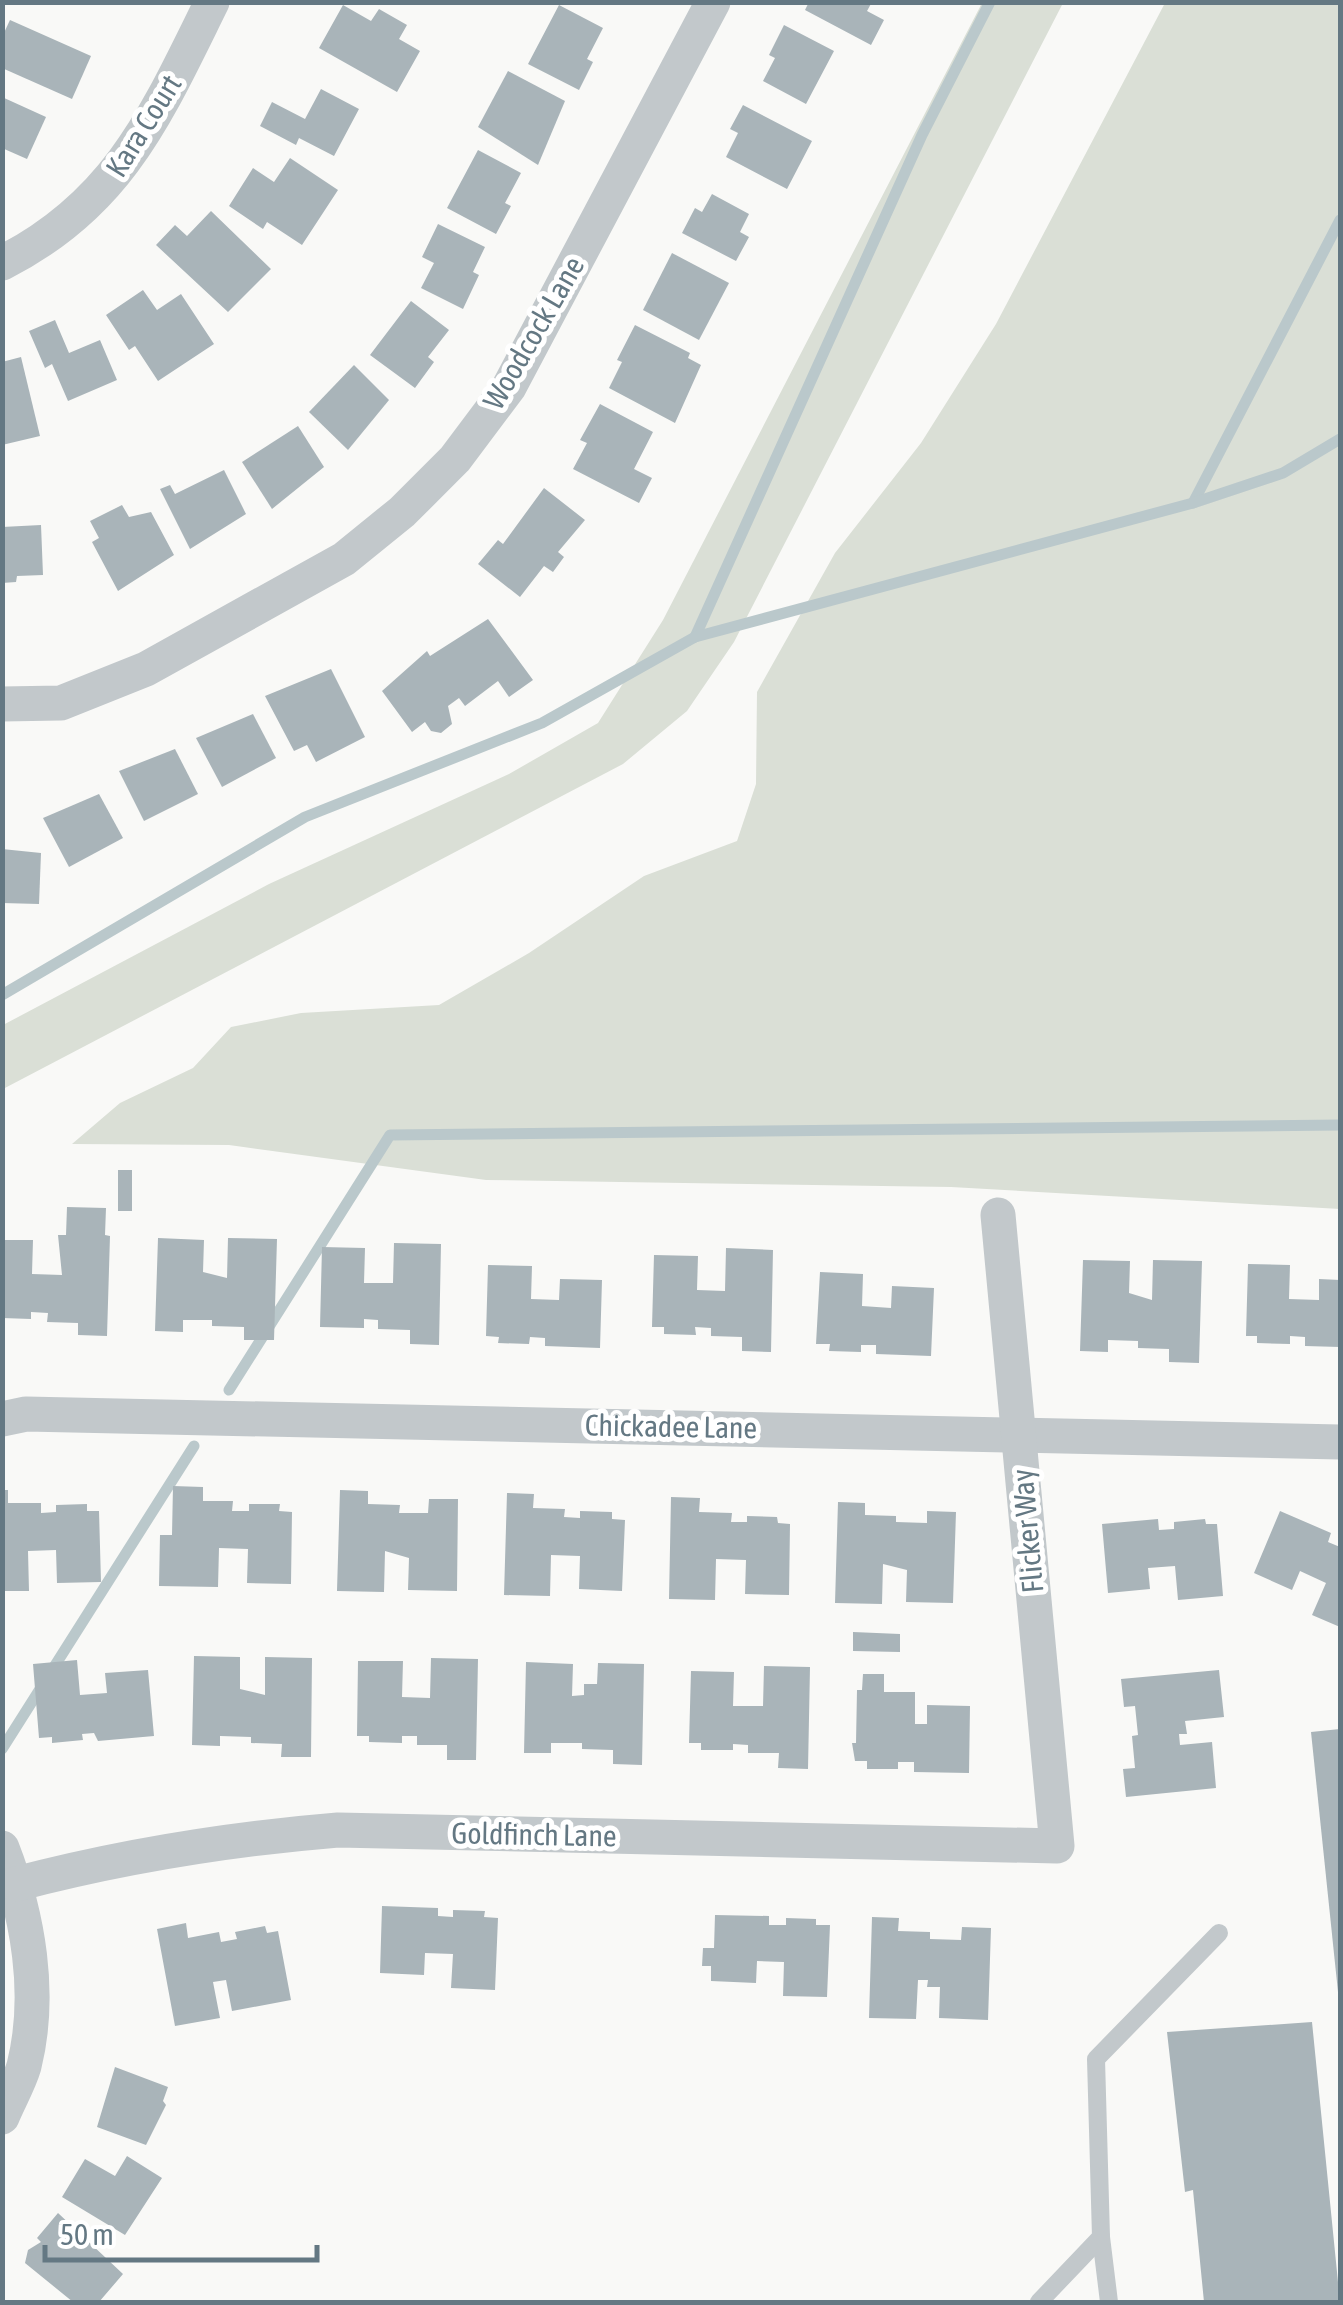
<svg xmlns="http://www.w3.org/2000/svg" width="1343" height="2305" font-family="'Asap Condensed',sans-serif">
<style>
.green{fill:#dadfd6}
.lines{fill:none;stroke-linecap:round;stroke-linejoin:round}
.stream{stroke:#bac8cb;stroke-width:11}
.building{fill:#a9b4b9}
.lane{stroke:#c2c8cb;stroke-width:18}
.street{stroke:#c2c8cb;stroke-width:35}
.labels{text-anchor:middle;stroke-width:10;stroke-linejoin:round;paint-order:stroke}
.street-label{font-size:30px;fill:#647883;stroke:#fff}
</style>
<rect width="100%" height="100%" fill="#f9f9f7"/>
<!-- green -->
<g class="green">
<polygon points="982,3 1063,3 734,642 687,711 623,764 3,1089 3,1025 269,884 509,774 598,723 663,620"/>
<polygon points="1165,3 1340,3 1340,1209 951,1187 486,1180 229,1145 72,1144 120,1103 193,1068 231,1027 301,1013 439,1005 529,953 644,876 737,841 756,784 757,692 835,553 921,443 996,324"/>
</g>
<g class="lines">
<!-- stream -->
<g class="stream">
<polyline points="1193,503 1340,220"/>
<polyline points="695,637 922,135 990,2"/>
<polyline points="2,995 305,817 542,723 695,637 1193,503 1283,473 1340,439"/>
<polyline points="229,1390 390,1135 1340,1125"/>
<polyline points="2,1749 194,1446"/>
</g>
</g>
<!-- building -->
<g class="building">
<polygon points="809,2 872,2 867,11 884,20 871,45 805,10"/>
<polygon points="343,5 371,21 379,9 407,25 399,39 420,51 397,92 319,48"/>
<polygon points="559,5 603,28 587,59 593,62 579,90 528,64"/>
<polygon points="10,20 91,56 72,99 2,68 2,37"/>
<polygon points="784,25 834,51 806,104 763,81 775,58 769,55"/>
<polygon points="508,71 565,101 538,165 478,127"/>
<polygon points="321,89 359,109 334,156 299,138 296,145 260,126 272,102 305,119"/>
<polygon points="2,97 46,117 27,159 2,148"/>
<polygon points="743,105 812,141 787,189 726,157 738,133 730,129"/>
<polygon points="478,150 521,173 505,203 511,206 496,234 447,208"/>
<polygon points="290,158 338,190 302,245 267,222 263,229 229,206 253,168 274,182"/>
<polygon points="712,194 749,214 740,232 749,237 736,261 682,233 695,208 702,212"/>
<polygon points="211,211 271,269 228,312 156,245 175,225 187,236"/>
<polygon points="438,224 485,247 473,272 479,275 463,309 421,288 434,263 422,257"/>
<polygon points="672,253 729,283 699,340 643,310"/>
<polygon points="143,290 157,310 181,294 214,344 158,381 135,346 129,350 106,315"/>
<polygon points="411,301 449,330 428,357 434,362 415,388 370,355"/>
<polygon points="55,320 69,353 100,340 117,380 68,401 52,364 45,368 29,331"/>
<polygon points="635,325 690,353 688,358 701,365 675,423 609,388 622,362 617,360"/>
<polygon points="21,357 40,436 2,445 2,362"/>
<polygon points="354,365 389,400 348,450 309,412"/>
<polygon points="600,404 653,432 634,469 652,478 639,503 573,469 587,443 580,440"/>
<polygon points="298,426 324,467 272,509 242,462"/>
<polygon points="224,470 246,514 190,549 160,489 170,485 175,494"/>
<polygon points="544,488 585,520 558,552 564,557 553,572 544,566 520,597 478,564 498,540 503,544"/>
<polygon points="122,505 129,517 151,512 174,555 118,591 92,542 99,538 90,521"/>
<polygon points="41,525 43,575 17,576 16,582 2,583 2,527"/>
<polygon points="488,619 533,680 509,697 498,681 465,706 459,698 448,706 452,724 441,733 431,731 425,722 412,732 382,691 427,651 430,656"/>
<polygon points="331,669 365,737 316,762 307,745 294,751 265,696"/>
<polygon points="253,714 276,758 222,787 196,738"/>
<polygon points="175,749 198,794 144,821 119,771"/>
<polygon points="99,794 123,838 69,867 43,818"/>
<polygon points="2,849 41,853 39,904 2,903"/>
<rect x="118" y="1170" width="14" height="41"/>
<polygon points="67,1207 106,1208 105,1235 110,1236 107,1336 78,1335 78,1323 47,1322 48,1313 31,1312 31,1319 2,1318 2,1240 33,1240 32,1274 62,1275 58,1235 66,1235"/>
<polygon points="158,1238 204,1240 203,1272 227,1278 228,1238 277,1239 274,1340 244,1340 244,1327 212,1326 212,1320 183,1320 183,1332 155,1331"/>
<polygon points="394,1243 441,1244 439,1345 410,1344 410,1330 378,1329 378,1320 364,1319 364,1328 320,1327 322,1247 365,1248 364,1283 393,1283"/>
<polygon points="726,1248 773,1250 771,1352 742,1351 742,1337 711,1336 711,1328 695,1327 696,1335 664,1334 664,1327 652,1327 654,1255 698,1256 697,1290 725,1291"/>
<polygon points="1083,1260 1130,1261 1129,1293 1152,1300 1153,1260 1202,1261 1199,1363 1169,1362 1169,1349 1138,1348 1138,1341 1108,1340 1108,1352 1080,1351"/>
<polygon points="1248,1264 1290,1265 1289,1299 1319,1300 1319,1279 1340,1280 1340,1347 1305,1346 1305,1337 1290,1336 1290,1344 1257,1343 1257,1336 1246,1336"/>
<polygon points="488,1265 532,1266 531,1299 559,1300 560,1279 602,1280 600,1348 545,1346 545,1338 530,1337 529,1344 498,1343 499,1337 486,1336"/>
<polygon points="820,1272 863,1274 862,1306 891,1308 892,1286 934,1288 931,1356 876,1354 876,1345 861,1345 861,1352 829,1351 830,1344 816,1344"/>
<polygon points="173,1486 203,1487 203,1501 233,1501 232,1511 249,1511 249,1504 280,1504 279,1511 292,1512 291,1584 247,1583 248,1549 219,1548 218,1587 159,1586 160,1535 172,1535"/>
<polygon points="2,1490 8,1490 8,1503 41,1503 41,1513 56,1512 56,1505 87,1504 87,1511 99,1511 101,1582 57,1583 56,1550 28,1551 29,1591 2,1591"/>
<polygon points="340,1490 368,1491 368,1504 400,1505 399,1513 428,1513 429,1499 458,1499 457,1591 408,1590 409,1558 385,1551 384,1592 337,1591"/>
<polygon points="507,1493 534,1494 533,1508 565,1509 564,1517 580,1518 580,1511 612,1512 612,1519 625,1520 622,1591 579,1589 580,1556 551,1555 550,1596 504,1595"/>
<polygon points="671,1497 700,1498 699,1512 732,1513 731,1522 747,1522 747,1516 777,1517 778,1523 790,1524 789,1595 745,1594 746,1560 716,1559 715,1600 669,1599"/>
<polygon points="838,1502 865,1503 865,1515 896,1516 896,1522 927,1523 927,1511 956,1512 953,1603 906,1602 907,1570 883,1564 882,1604 835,1603"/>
<polygon points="1280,1511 1331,1533 1328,1542 1340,1547 1340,1627 1312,1615 1326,1583 1300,1571 1292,1590 1254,1573"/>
<polygon points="1158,1519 1159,1530 1174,1529 1174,1522 1205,1519 1206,1524 1217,1524 1223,1596 1178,1600 1175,1566 1148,1568 1150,1589 1108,1593 1102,1524"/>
<polygon points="853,1632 900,1634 900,1652 853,1651"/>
<polygon points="194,1656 240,1657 240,1689 265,1695 265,1657 312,1658 311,1757 281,1757 282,1744 251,1743 251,1737 220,1736 220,1746 192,1745"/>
<polygon points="431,1658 478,1659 476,1760 447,1760 447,1745 417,1745 417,1736 402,1736 402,1743 369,1742 369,1736 357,1736 358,1661 403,1661 402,1697 430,1698"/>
<polygon points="77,1660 80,1695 107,1693 105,1673 148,1670 154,1736 98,1741 94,1733 82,1734 83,1740 52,1743 52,1737 39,1738 33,1664"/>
<polygon points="526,1662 573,1664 572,1696 584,1695 584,1684 597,1684 598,1663 644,1664 642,1765 613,1764 613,1750 582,1749 582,1743 551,1743 551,1753 524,1753"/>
<polygon points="764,1666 810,1667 808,1769 778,1768 779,1753 748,1753 748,1745 733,1744 733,1750 701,1750 701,1743 689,1743 691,1671 734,1672 733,1706 763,1706"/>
<polygon points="1219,1670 1224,1717 1185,1721 1187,1734 1179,1734 1180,1745 1212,1742 1216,1788 1126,1797 1123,1769 1135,1768 1132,1736 1138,1735 1135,1706 1124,1707 1121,1679"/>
<polygon points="863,1674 884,1674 884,1692 915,1692 915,1724 927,1724 927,1705 970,1706 969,1773 914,1772 914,1762 898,1762 898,1769 867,1769 867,1761 855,1761 852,1743 856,1743 857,1690 862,1690"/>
<polygon points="1340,1729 1340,1992 1338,1992 1311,1732"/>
<polygon points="382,1906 438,1908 438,1916 453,1917 453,1910 485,1911 484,1917 498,1918 495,1990 451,1988 453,1954 425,1953 424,1975 380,1973"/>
<polygon points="715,1915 769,1916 769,1925 786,1925 786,1918 816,1919 816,1925 830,1925 827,1997 783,1996 784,1962 757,1961 756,1983 711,1981 711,1966 702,1966 703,1948 714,1948"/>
<polygon points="872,1917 899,1918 898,1931 930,1932 930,1939 961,1940 962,1927 991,1928 988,2020 939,2018 940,1987 927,1987 928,1980 918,1980 916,2019 869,2018"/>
<polygon points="186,1923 188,1938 219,1932 221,1942 237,1939 235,1932 265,1926 267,1933 278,1931 291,2000 232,2011 226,1980 213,1982 220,2018 175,2026 157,1929"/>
<polygon points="1312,2022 1340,2302 1204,2302 1193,2190 1185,2192 1167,2032"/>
<polygon points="115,2067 168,2087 163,2101 166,2105 146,2145 97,2127"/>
<polygon points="127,2156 162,2178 125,2235 62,2197 85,2159 115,2176"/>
<polygon points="58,2213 123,2274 99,2302 73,2302 25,2263 28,2250 41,2242 37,2238"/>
</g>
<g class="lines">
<!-- lane -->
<g class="lane">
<polyline points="1101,2237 1109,2302"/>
<polyline points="1039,2302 1101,2237 1096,2059 1219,1933"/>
</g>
<!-- street -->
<g class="street">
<path d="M2,263c117,-59 155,-150 210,-261"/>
<polyline points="2,704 61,703 146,669 344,559 402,512 455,459 509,387 713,2"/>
<polyline points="2,1419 26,1414 1340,1442"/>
<path d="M2,1848c26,67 40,146 22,218 -5,17 -15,34 -22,51"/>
<path d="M16,1884c107,-28 212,-45 322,-54l719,16 -59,-631"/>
</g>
</g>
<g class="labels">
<!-- street labels -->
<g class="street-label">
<text transform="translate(144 126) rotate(-58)" y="10">Kara Court</text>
<text transform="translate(534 333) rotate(-60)" y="10">Woodcock Lane</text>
<text transform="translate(671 1427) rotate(1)" y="10">Chickadee Lane</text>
<text transform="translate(1028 1531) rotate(-95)" y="10">Flicker Way</text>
<text transform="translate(534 1835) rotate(1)" y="10">Goldfinch Lane</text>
</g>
</g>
<!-- border -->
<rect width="1343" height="2305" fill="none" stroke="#647883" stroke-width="10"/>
<!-- scale -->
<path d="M45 2245v15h272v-15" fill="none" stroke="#647883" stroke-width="5"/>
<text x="60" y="2245" font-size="30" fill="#647883" stroke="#ffffff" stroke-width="8" paint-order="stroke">50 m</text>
</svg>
